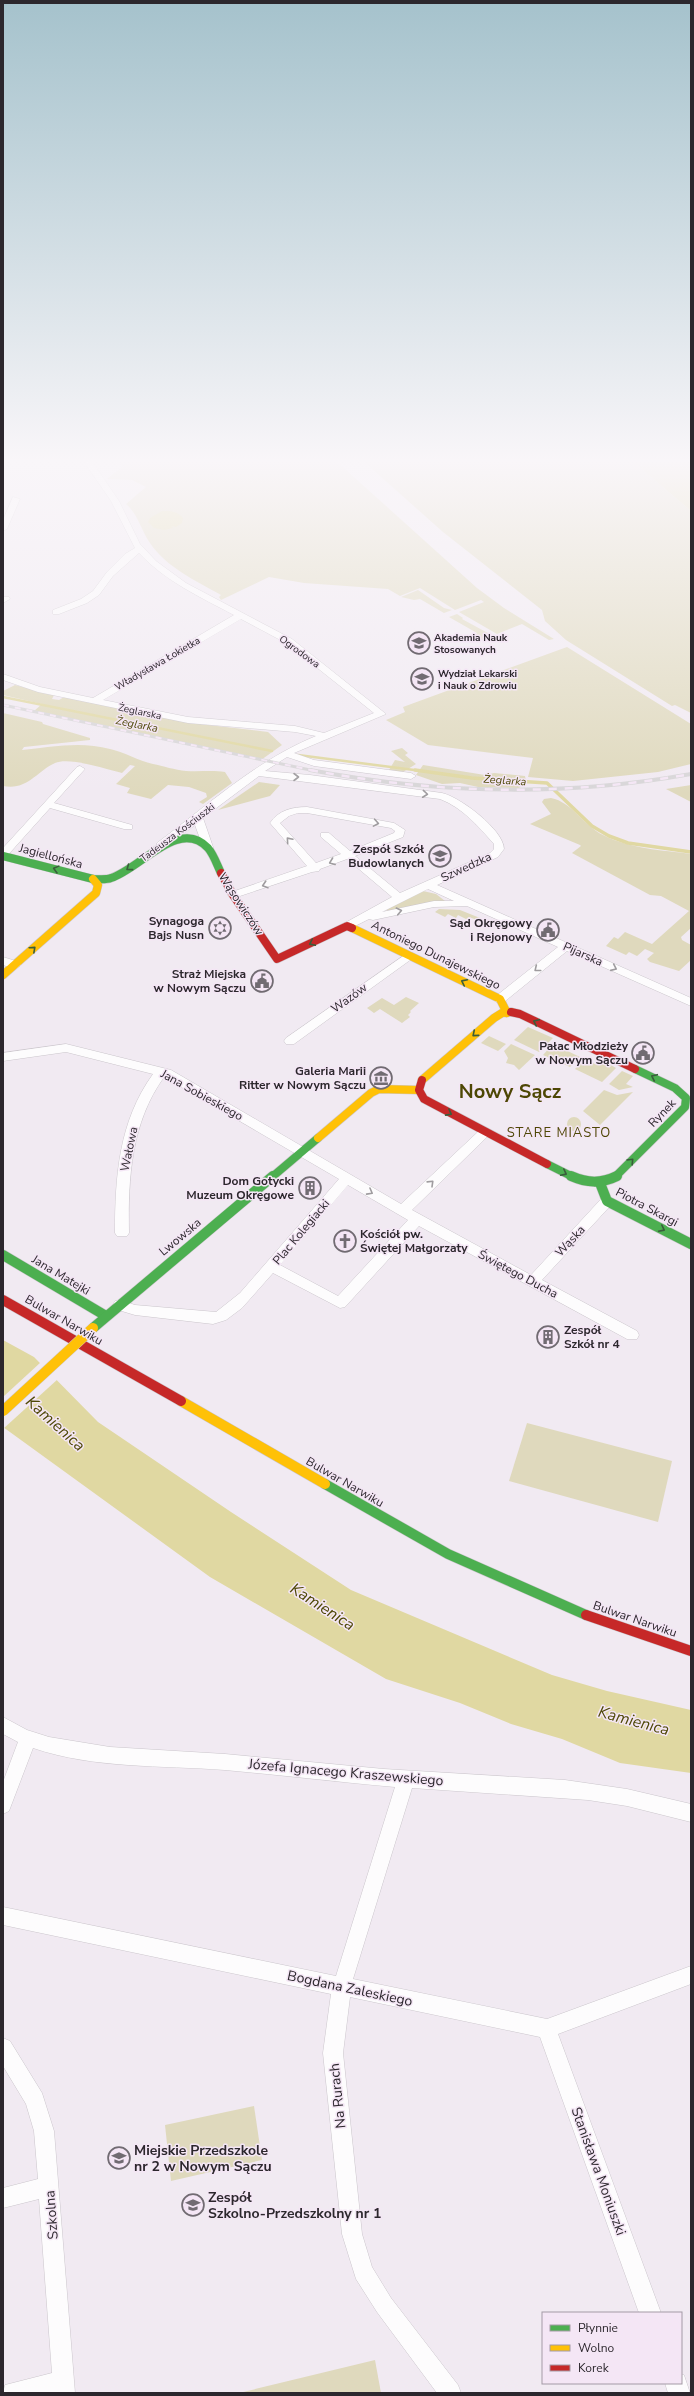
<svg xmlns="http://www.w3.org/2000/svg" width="694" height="2396" font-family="'Nunito Sans',sans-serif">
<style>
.green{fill:#dfd9bd}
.water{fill:#e0d8a2}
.pier{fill:#f1eaf2}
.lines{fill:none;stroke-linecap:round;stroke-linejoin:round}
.stream-far1{stroke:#e0d8a2;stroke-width:2.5}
.stream{stroke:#e0d8a2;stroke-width:3.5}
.street-casing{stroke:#cbc6cc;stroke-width:1}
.fast-far1-casing{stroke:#cbc6cc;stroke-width:9}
.fast-casing{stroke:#cbc6cc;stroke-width:11}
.slow-far1-casing{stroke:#cbc6cc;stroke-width:9}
.slow-casing{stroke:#cbc6cc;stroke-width:11}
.jam-far1-casing{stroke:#cbc6cc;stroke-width:9}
.jam-casing{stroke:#cbc6cc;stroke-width:11}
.street{fill:#fdfcfd;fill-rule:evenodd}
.fast-far1{stroke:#4caf50;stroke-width:8}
.fast{stroke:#4caf50;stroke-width:10}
.slow-far1{stroke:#ffc107;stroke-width:8}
.slow{stroke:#ffc107;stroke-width:10}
.jam-far1{stroke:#c62828;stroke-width:8}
.jam{stroke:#c62828;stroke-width:10}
.rail-far1-casing{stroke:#d8d6d8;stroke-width:3}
.rail-casing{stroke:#d8d6d8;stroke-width:4}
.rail-far1{stroke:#f4e6f5;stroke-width:2;stroke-dasharray:6;stroke-linecap:butt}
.rail{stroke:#f4e6f5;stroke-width:2.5;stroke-dasharray:8;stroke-linecap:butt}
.slow-bridge-casing{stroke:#cbc6cc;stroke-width:11;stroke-linecap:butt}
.slow-bridge{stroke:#ffc107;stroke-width:10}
.oneway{stroke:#9f9c9f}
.oneway2{stroke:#395d3b}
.labels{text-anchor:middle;stroke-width:3;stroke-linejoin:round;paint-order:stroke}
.far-poi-label{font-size:10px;font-weight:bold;fill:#2c272d;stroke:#f4e6f5;text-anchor:start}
.far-street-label{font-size:10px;fill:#2c272d;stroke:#f4e6f5}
.far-water-label{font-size:11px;font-style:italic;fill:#4e4806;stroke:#f4e6f5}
.poi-label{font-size:12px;font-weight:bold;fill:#2c272d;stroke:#f4e6f5;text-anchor:end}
.street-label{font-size:12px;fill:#2c272d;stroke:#f4e6f5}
.neighbourhood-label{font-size:13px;letter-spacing:1px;fill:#4d4704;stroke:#f4e6f5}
.near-street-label{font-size:14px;fill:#2c272d;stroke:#f4e6f5}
.near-poi-label{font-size:14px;font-weight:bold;fill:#2c272d;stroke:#f4e6f5;text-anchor:start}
.near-water-label{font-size:16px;font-style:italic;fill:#4e4806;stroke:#f4e6f5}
.town-label{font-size:20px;font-weight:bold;fill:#4d4704;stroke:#f4e6f5}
</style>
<rect width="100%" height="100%" fill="#f1eaf2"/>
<!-- green -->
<g class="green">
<path d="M118,460h217l142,128 27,20 50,31 -5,1 -27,-16 -25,10 -38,-22 25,-10 -3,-2 -26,10 -35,-22 -20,8 -12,-7 -84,-6 -35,-6 -48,23 -2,-3 2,-2c-25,-14 -55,-28 -71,-52 -9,-13 -12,-29 -24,-39l20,-17 -14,-7 -25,-1 15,-12z"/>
<polygon points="362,460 631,460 691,511 691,713 675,705 672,706 566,640 545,621 542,610 443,532"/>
<polygon points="418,590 444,608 452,610 444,613 420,599 414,600 401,597"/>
<path d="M457,614l6,4 -1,1 35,19c-8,1 -14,4 -22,-1l2,-4 -28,-16z"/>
<polygon points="567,647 691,724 691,764 658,772 573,781 528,777 533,758 428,745 386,720 405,712 403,707"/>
<polygon points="15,685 54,695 52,699 59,700 64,697 191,723 268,732 282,745 261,760 34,711 42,704 3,695 3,691"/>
<path d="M3,713l39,9 1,2 47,14v2l-66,7 -2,3c29,-3 59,-9 88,-1 15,3 28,12 43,15 10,2 22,6 33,7 14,1 26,-1 39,1l7,11 -29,21 -4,-2 8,-5 -1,-4 -17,-6 -21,-2 -17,14 -24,-6 3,-5 -14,-4 19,-18 -5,-1 -8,8c-16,-4 -52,-16 -67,-10 -18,8 -28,28 -52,23z"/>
<polygon points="402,748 408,753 405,755 416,764 403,772 389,770 395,760 405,762 391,751"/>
<polygon points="423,765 485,775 494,773 525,776 526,781 519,788 478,787 460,783 442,784 416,775"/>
<polygon points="259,782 280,785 270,796 218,810"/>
<polygon points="691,785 691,802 666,789"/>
<path d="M551,798c21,4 33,28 52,37 27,14 59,15 88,19v74l-10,9 1,3 9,5v15l-12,11 -29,-9 -3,-3 7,-6 -9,-4 -8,7 -8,-4 -3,3 -20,-9 8,-9 4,2 7,-7 27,12 37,-33 -28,-15 -11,-1 -78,-42 9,-7 -1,-1 -50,-21 21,-10 -9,-12 2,-3z"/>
<polygon points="423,891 436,894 445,901 387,911 386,909"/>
<polygon points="439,909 460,910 480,918 477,920 469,917 466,919 458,915 456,918 448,914 445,917 435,912"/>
<polygon points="406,997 419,1003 410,1011 411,1012 408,1015 410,1017 402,1023 380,1009 374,1013 367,1008 382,998 394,1005"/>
<polygon points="528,1027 553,1038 539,1052 514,1040"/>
<polygon points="489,1036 506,1044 498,1051 481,1043"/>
<polygon points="511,1044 535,1055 519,1070 514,1065 506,1063 508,1058 504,1051"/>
<polygon points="553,1044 580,1057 570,1067 543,1055"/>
<polygon points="584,1059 595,1064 604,1061 616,1068 602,1082 575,1069"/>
<polygon points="622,1071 633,1076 626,1084 633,1087 619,1090 609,1084"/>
<polygon points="604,1090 617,1095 633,1092 600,1125 583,1111"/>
<circle cx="574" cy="1124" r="7"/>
<polygon points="527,1423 672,1461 658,1522 509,1481"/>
<polygon points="254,2106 262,2160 171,2181 165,2125"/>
<polygon points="375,2360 381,2393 239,2393"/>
</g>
<!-- water -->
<g class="water">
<polygon points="631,460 691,460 691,511"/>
<path d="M162,511c8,0 16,0 21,7l-1,5 -6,4 -5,-1 2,2 -9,2 -10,-2 -6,-6 2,-4z"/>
<polygon points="3,1340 34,1357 98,1422 231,1512 351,1590 552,1675 607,1691 691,1710 691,1773 620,1763 562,1739 511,1724 460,1703 386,1679 210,1577 3,1427"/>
</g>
<!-- pier -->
<polygon class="pier" points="41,1362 58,1379 3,1429 3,1397"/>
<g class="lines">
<!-- stream-far1 -->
<g class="stream-far1">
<polyline points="3,697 272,751"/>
<polyline points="298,755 422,771"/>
</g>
<!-- stream -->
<polyline class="stream" points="415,770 472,778 547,783 592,826 609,836 628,843 691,852"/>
<!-- street casing -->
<g class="street-casing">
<g id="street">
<path d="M83,460h8l28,41 21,43 16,17 30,22 106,56 94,75 -92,39 20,7 97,13 5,3 -5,3 -97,-13 -27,-9 -22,14 45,4 132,18c18,4 62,37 62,56l-6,8 -61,28 254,113v8l-124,-55 -63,51h-8l-2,-3 2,-3 62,-49 -91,-41 -33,1 -61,13 -4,-1 -18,9h-8v-4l49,-27 -45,-38 -27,10 -1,2 -7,1 -75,25h-8l-1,-2 1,-2 78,-27 -37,-43c9,-13 22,-16 37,-16l87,16 11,7 -2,7 -48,19 45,37 90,-40 4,-4v-5c-16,-18 -31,-36 -54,-45l-181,-23 -56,42 10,29 -1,2 -4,1 -5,-3 -8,-22 -30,22h-8v-4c51,-38 100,-83 159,-107l-21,-4 -107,-9 -150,-31 -35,-12v-6l37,13 53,11 141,-83c-34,-18 -69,-34 -95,-62l-26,23 -14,19 -12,8 -28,11h-6v-4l28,-11 12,-8 14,-19 18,-18 10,-6 -24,-47zM241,619l45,24 88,70 -50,20 -29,-7 -107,-9 -85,-17zM298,813h9l84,15 4,3 -1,2 -44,18 -21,-18h-8v4l20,17 -25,9 -36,-40 9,-7zM428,889l26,12h-20l-52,11z"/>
<polygon points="13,497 20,499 7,529 3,531 3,520"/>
<polygon points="3,597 9,597 10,599 3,603"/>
<polygon points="80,766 85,769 54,803 132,825 132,829 124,829 50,808 7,856 3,857 3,848 77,767"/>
<polygon points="409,952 413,954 415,956 413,958 294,1044 286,1044 284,1041 286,1038"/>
<polygon points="3,957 19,962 21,965 15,969 3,965"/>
<path d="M66,1044l105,26 230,134 80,-75h8l2,3 -2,3 -77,75 119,65 71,-77h10l2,3 -2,3 -70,76 95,51 2,4 -2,4h-10l-208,-113 -74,81 -5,1 -67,-35 -31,35 -16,12 -13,4 -78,-9 -20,-6 -2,-4 2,-4 5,-1 15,5 81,7 24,-19 99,-114 -175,-102c-33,46 -36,101 -35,156l-2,3h-10l-2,-3c0,-57 4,-112 38,-159l-87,-22 -63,9v-8zM348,1185l60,35 -70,76 -58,-31z"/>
<path d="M3,1717l24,13 22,7 61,10 115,7 159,15 181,11 62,9 64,15v18l-64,-16 -39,-6 -176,-12 -59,191 194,40 144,-53v18l-133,50 103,279h-22l-99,-276 -190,-40 -7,56 19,181 10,33 19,31 67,87 3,8h-24l-60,-81 -21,-33 -14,-45 -19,-181 8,-59 -328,-69v-18l333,69 59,-189c-57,-5 -113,-12 -170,-17 -64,-5 -130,-1 -192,-22l-24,63 -6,3v-32l15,-40 -15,-8z"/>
<polygon points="3,2038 10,2041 42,2093 54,2131 75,2393 3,2393 5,2385 52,2373 39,2199 3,2208 3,2188 38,2179 34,2131 26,2104 3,2066"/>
<polygon points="681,2374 684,2375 690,2393 668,2393 665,2383 681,2383"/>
</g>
</g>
<!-- fast-far1 casing -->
<g class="fast-far1-casing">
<g id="fast-far1">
<path d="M3,856l90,23c6,0 13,1 18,-1 29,-9 68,-61 97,-30 6,7 9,17 13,25"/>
<polyline points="547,1164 573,1177"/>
<polyline points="272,1177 318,1138"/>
<polyline points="615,1177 685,1107 686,1098 675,1088 635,1069"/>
</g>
</g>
<!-- fast casing -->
<g class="fast-casing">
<g id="fast">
<path d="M571,1176c16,7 30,8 46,0"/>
<polyline points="600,1183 607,1201 691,1244"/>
<polyline points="3,1255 106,1316"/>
<polyline points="93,1328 273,1176"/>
<polyline points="325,1484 448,1554 586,1615"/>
</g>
</g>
<!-- slow-far1 casing -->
<g class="slow-far1-casing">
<g id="slow-far1">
<polyline points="352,928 500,999 507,1013"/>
<polyline points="3,975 96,893 98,885 93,879"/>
<polyline points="422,1080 494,1018 502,1013 511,1012"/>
<polyline points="318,1138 371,1093 379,1089 419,1090"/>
</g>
</g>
<!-- slow casing -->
<g class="slow-casing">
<polyline id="slow" points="181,1401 325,1484"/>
</g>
<!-- jam-far1 casing -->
<g class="jam-far1-casing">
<g id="jam-far1">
<polyline points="221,873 233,895 277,959 347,926 352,928"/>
<polyline points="511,1012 520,1014 635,1069"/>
<polyline points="422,1080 419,1090 424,1099 547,1164"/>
</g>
</g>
<!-- jam casing -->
<g class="jam-casing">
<g id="jam">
<polyline points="3,1300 181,1401"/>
<polyline points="586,1615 691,1651"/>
</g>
</g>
<!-- street -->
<use href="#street" class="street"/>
<!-- fast-far1 -->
<use href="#fast-far1" class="fast-far1"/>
<!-- fast -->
<use href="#fast" class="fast"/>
<!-- slow-far1 -->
<use href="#slow-far1" class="slow-far1"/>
<!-- slow -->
<use href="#slow" class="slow"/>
<!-- jam-far1 -->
<use href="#jam-far1" class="jam-far1"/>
<!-- jam -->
<use href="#jam" class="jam"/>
<!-- rail-far1 casing -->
<g class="rail-far1-casing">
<polyline id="rail-far1" points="3,705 315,771"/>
</g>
<!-- rail casing -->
<g class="rail-casing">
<path id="rail" d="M310,770c127,24 253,27 381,4"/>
</g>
<!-- rail-far1 -->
<use href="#rail-far1" class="rail-far1"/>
<!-- rail -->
<use href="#rail" class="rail"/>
<!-- slow-bridge casing -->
<g class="slow-bridge-casing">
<polyline id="slow-bridge" points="3,1411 93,1328"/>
</g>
<!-- slow-bridge -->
<use href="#slow-bridge" class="slow-bridge"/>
</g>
<!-- one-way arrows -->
<defs><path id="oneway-chevron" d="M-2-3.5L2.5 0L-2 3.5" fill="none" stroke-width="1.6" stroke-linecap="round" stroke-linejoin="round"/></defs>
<g class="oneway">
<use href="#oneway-chevron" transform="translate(296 777)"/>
<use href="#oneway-chevron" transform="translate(425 794) rotate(6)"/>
<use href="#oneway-chevron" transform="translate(376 823) rotate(10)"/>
<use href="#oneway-chevron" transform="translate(289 840) rotate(-131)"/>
<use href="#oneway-chevron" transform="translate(332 862) rotate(159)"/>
<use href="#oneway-chevron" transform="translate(265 885) rotate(162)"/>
<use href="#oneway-chevron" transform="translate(399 911) rotate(-12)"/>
<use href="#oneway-chevron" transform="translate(614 968) rotate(24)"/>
<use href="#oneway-chevron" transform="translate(537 969) rotate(141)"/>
<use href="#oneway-chevron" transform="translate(431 1183) rotate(-44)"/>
<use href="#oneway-chevron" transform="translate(370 1192) rotate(29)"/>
</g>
<g class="oneway2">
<use href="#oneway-chevron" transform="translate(129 868) rotate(144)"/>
<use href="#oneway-chevron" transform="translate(56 869) rotate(-165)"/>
<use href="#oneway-chevron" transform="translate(312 943) rotate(154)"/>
<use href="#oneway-chevron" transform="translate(33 949) rotate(-42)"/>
<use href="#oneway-chevron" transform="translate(464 982) rotate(-154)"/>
<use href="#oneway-chevron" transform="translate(536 1022) rotate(-155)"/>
<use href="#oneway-chevron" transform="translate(475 1034) rotate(140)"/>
<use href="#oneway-chevron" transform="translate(654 1077) rotate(-155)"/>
<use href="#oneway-chevron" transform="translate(449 1113) rotate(28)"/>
<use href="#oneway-chevron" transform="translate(631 1161) rotate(-46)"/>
<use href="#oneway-chevron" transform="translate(564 1173) rotate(27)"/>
<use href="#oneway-chevron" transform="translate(662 1229) rotate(27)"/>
</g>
<!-- sky -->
<linearGradient id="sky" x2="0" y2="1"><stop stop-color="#a5c2cc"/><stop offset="0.58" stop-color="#f9f6f9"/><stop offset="1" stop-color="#f9f6f9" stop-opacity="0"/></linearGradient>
<rect width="694" height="795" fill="url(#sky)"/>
<!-- icons -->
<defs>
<g id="university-ring" transform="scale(1.15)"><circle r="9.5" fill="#f4e6f5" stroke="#716b72" stroke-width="1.5"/><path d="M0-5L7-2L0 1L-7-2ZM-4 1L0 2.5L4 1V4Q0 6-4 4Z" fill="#716b72"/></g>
<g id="school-ring" transform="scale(1.15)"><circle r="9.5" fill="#f4e6f5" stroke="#716b72" stroke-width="1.5"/><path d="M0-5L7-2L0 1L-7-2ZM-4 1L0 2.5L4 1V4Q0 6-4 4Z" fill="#716b72"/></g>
<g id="synagogue-ring" transform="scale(1.15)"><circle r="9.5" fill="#f4e6f5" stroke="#716b72" stroke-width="1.5"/><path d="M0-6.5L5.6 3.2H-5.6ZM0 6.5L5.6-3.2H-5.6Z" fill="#716b72"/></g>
<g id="civic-ring" transform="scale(1.15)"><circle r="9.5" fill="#f4e6f5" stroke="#716b72" stroke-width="1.5"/><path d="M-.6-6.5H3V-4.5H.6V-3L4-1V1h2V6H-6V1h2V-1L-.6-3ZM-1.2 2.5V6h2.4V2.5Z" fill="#716b72"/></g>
<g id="museum-ring" transform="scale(1.15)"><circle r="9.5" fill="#f4e6f5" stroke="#716b72" stroke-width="1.5"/><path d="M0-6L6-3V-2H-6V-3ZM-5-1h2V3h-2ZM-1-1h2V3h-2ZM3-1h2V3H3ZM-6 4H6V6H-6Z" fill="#716b72"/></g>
<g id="building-ring" transform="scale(1.15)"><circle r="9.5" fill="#f4e6f5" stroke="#716b72" stroke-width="1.5"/><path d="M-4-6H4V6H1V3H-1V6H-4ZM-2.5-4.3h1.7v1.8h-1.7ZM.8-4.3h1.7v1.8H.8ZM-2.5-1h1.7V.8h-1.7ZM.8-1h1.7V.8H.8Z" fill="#716b72"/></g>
<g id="church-ring" transform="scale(1.15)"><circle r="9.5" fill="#f4e6f5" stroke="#716b72" stroke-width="1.5"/><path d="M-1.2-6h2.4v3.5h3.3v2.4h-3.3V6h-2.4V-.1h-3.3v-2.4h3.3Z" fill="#716b72"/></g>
</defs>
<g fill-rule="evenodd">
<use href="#university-ring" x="419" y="643"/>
<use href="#university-ring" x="422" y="679"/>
<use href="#school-ring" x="440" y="856"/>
<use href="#synagogue-ring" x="220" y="928"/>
<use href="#civic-ring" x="548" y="930"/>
<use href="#civic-ring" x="262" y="981"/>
<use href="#civic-ring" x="643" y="1053"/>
<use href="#museum-ring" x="381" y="1078"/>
<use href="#building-ring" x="310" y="1188"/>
<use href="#church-ring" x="345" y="1241"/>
<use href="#building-ring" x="548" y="1337"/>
<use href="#school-ring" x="119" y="2158"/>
<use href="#school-ring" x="193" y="2205"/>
</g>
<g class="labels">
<!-- far-poi labels -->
<g class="far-poi-label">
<text x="434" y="641">Akademia Nauk<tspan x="434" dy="12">Stosowanych</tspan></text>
<text x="438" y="677">Wydział Lekarski<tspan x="438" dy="12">i Nauk o Zdrowiu</tspan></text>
</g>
<!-- far-street labels -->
<g class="far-street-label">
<text transform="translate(300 651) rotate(36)" y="4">Ogrodowa</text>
<text transform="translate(157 663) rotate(-30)" y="4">Władysława Łokietka</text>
<text transform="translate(140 711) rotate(12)" y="4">Żeglarska</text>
<text transform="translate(177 832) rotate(-37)" y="4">Tadeusza Kościuszki</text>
</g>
<!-- far-water labels -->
<g class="far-water-label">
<text transform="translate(137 724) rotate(11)" y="4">Żeglarka</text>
<text transform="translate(505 780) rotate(4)" y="4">Żeglarka</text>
</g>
<!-- poi labels -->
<g class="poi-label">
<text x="424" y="853">Zespół Szkół<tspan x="424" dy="14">Budowlanych</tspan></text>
<text x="204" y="925">Synagoga<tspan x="204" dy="14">Bajs Nusn</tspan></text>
<text x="532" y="927">Sąd Okręgowy<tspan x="532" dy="14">i Rejonowy</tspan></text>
<text x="246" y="978">Straż Miejska<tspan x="246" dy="14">w Nowym Sączu</tspan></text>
<text x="628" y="1050">Pałac Młodzieży<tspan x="628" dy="14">w Nowym Sączu</tspan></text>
<text x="366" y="1075">Galeria Marii<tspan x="366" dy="14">Ritter w Nowym Sączu</tspan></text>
<text x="294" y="1185">Dom Gotycki<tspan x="294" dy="14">Muzeum Okręgowe</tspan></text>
<text x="360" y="1238" text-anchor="start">Kościół pw.<tspan x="360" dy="14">Świętej Małgorzaty</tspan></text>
<text x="564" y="1334" text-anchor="start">Zespół<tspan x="564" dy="14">Szkół nr 4</tspan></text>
</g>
<!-- street labels -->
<g class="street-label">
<text transform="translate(51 856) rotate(15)" y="4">Jagiellońska</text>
<text transform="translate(466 867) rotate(-25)" y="4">Szwedzka</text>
<text transform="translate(241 904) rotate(57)" y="4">Wąsowiczów</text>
<text transform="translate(583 954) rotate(24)" y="4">Pijarska</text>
<text transform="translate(436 955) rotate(26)" y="4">Antoniego Dunajewskiego</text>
<text transform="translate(349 998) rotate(-36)" y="4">Wazów</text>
<text transform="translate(202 1095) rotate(29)" y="4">Jana Sobieskiego</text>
<text transform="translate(662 1113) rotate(-46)" y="4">Rynek</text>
<text transform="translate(129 1149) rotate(-78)" y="4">Wałowa</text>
<text transform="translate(647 1207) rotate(28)" y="4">Piotra Skargi</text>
<text transform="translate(301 1232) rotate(-50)" y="4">Plac Kolegiacki</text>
<text transform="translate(180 1237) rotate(-40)" y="4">Lwowska</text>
<text transform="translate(570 1241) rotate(-47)" y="4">Wąska</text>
<text transform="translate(518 1274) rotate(28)" y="4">Świętego Ducha</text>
<text transform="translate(61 1275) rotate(31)" y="4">Jana Matejki</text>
<text transform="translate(64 1320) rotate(30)" y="4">Bulwar Narwiku</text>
<text transform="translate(345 1482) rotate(30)" y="4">Bulwar Narwiku</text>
<text transform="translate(635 1619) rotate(19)" y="4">Bulwar Narwiku</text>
</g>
<!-- neighbourhood labels -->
<g class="neighbourhood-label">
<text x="559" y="1137">STARE MIASTO</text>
</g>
<!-- near-street labels -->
<g class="near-street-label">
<text transform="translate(346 1772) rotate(5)" y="5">Józefa Ignacego Kraszewskiego</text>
<text transform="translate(350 1988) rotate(12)" y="5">Bogdana Zaleskiego</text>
<text transform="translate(337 2096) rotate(-96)" y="5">Na Rurach</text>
<text transform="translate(599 2171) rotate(70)" y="5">Stanisława Moniuszki</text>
<text transform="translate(51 2215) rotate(-94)" y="5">Szkolna</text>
</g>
<!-- near-poi labels -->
<g class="near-poi-label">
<text x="134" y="2155">Miejskie Przedszkole<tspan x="134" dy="16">nr 2 w Nowym Sączu</tspan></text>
<text x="208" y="2202">Zespół<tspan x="208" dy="16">Szkolno-Przedszkolny nr 1</tspan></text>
</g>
<!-- near-water labels -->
<g class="near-water-label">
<text transform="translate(56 1423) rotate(42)" y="6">Kamienica</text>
<text transform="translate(323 1606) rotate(33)" y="6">Kamienica</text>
<text transform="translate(634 1720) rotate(15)" y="6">Kamienica</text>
</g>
<!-- town labels -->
<g class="town-label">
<text x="510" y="1098">Nowy Sącz</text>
</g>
</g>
<!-- border -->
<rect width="694" height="2396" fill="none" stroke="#2c272d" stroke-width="8"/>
<!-- legend -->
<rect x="542" y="2312" width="140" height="72" fill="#f4e6f5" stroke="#a49aa5"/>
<rect x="550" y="2325" width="20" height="6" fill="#4caf50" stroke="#a49aa5"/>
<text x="578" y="2332" font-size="12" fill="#2c272d">Płynnie</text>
<rect x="550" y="2345" width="20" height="6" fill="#ffc107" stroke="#a49aa5"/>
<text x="578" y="2352" font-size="12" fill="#2c272d">Wolno</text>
<rect x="550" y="2365" width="20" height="6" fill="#c62828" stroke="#a49aa5"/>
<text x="578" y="2372" font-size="12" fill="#2c272d">Korek</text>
</svg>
